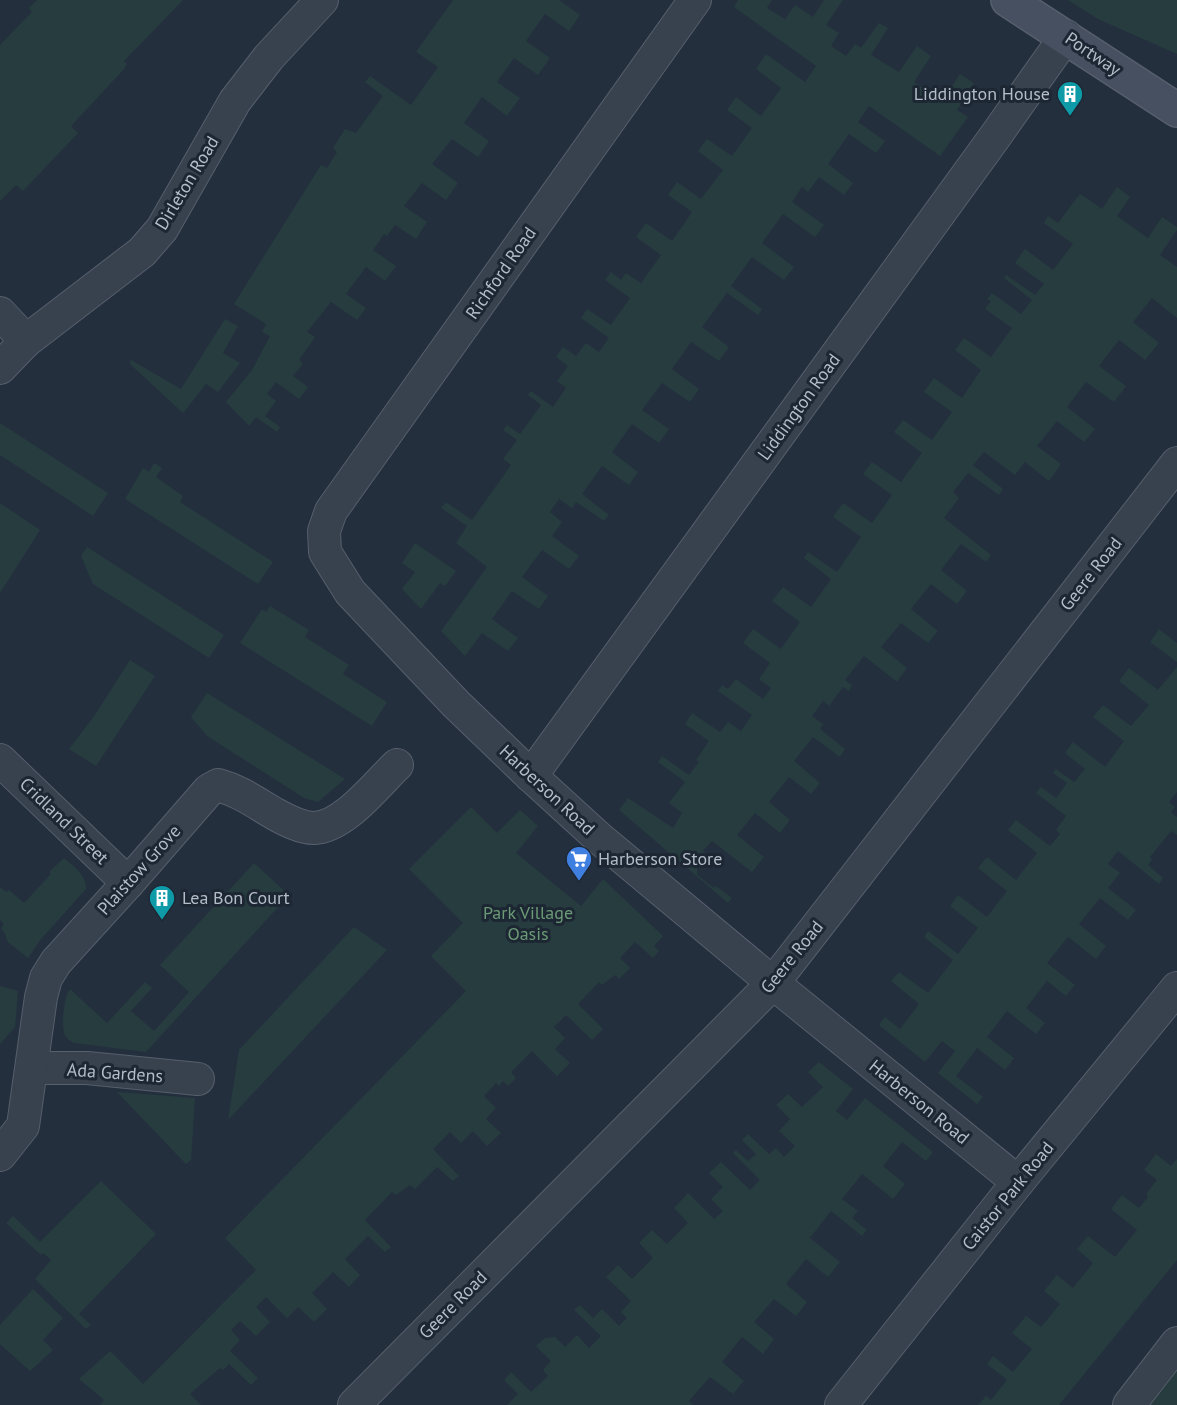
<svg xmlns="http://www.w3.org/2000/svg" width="1177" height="1405" font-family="'PT Sans',sans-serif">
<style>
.green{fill:#263c3f}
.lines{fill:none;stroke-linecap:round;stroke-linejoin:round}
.minor-casing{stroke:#565f6c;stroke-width:34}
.secondary-casing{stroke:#565f6c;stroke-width:36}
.minor{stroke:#38414e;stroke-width:32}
.secondary{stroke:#465061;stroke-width:33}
.labels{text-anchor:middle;stroke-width:6;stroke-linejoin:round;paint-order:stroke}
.street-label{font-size:18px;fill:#b4bcc9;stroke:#1d2633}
.poi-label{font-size:18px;fill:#b4bcc9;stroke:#1d2633;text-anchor:start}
.park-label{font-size:18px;fill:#6b9a76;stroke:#1d2633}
</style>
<rect width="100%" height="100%" fill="#242f3e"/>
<!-- green -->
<g class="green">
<polygon points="37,0 183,0 124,61 127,64 124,69 71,126 78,133 23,191 16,185 0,201 0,45 32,12 29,8"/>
<polygon points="453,0 559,0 580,15 569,31 545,14 526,41 550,58 538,75 514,58 497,82 520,98 507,116 482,97 464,123 489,141 478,157 452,139 432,164 458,183 446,200 422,183 404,206 427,222 416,239 395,225 387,236 384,234 373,250 396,266 385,281 366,267 346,294 366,308 357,320 331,302 307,332 315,337 299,360 303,364 293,376 308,387 299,399 276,382 267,394 276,401 265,416 280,427 277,432 256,417 249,426 226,402 252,370 270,336 262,332 266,324 234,304 321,165 327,168 337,152 333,148 345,129 356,133 383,96 365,82 370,76 411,105 438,67 416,52"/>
<polygon points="738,0 772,0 767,8 785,19 795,5 813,17 824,0 843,0 826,25 839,33 831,46 846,56 855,44 861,48 879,23 888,28 871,55 899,72 917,46 931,56 914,82 942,101 960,74 974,83 957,110 968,117 940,156 869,106 858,122 885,141 876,153 849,134 828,164 853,183 844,195 819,177 808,192 802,187 792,202 824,225 815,237 783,214 762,243 794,267 784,280 752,257 731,286 762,309 758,315 727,293 702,327 729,347 719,361 691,342 672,369 699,389 690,402 662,383 642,410 669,429 659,443 632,424 612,452 638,472 629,485 602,466 582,494 609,515 604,521 576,502 572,508 559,499 550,512 562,522 552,536 579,556 569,569 542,550 522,577 548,596 539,609 512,591 492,619 518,638 508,651 482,633 465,656 441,631 487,567 456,543 467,526 441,508 446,502 472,520 511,465 503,459 517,440 503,430 507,425 520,434 541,405 528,395 531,391 553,407 566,388 557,381 568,366 556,357 563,347 576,356 586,343 599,352 609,338 581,318 587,309 611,325 630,298 605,280 611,272 621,280 626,273 641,283 661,255 636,237 646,223 672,241 692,212 668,195 677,182 701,199 723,170 698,151 707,139 732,156 752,128 727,110 736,97 761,116 781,88 756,69 766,54 805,82 816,66 734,7"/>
<polygon points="1068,0 1177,0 1177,54 1098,19"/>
<polygon points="1117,187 1130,197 1117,216 1148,238 1162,217 1177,227 1177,230 1160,255 1177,267 1177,318 1152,298 1133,322 1159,343 1145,360 1119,340 1099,366 1126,386 1114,402 1086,382 1067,407 1095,429 1084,442 1057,421 1037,446 1061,464 1049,481 1025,462 1015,475 984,452 973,465 1003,489 999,495 968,473 953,492 959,498 944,518 991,555 986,562 961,544 941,570 967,591 957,604 931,584 911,609 938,631 928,643 901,623 881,647 907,668 897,682 864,656 845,680 852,685 849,691 843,687 829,706 823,701 812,716 823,724 820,729 845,749 840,757 813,737 794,761 820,783 811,794 789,777 769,802 790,820 780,833 755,813 737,835 764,857 752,872 712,841 703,851 706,854 697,867 697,875 714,888 716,886 732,898 728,903 619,810 628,798 673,828 682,813 669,803 685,782 658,762 662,756 689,775 699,762 696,760 709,741 685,724 692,713 720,732 728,722 741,731 752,715 718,691 722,685 728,689 736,679 763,699 771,688 759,679 770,663 743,643 753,629 781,649 800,622 772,601 783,587 811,607 831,579 804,558 808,552 837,572 861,537 833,517 843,503 872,523 892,495 863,474 872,462 901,482 922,453 894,432 903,420 932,440 952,412 924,392 934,378 962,398 981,370 955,350 964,338 991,357 1012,328 985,309 991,301 987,299 992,293 1021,314 1032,300 1004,278 1006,275 1035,295 1044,284 1015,263 1025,249 1053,270 1073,244 1044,223 1048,216 1058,223 1079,195 1082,195 1102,209"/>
<polygon points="225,319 238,326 223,353 240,363 218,392 206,384 183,413 130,364 131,360 181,389"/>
<polygon points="0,423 108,493 93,516 0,455"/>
<polygon points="154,463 162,468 156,477 183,496 180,502 273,562 258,584 125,499 143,468 149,472"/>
<polygon points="0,503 40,530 0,593"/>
<polygon points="415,543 456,571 445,586 440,583 421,609 402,589 415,572 402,563"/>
<polygon points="87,547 224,635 209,658 93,584 81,556"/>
<polygon points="270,606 309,630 305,637 349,665 343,674 387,702 372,726 240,643 262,609 266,612"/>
<polygon points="1159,629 1177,643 1177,662 1150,642"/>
<polygon points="130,660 155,676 96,766 69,749 95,715"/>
<polygon points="1177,667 1177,792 1169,802 1175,807 1171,812 1177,817 1177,835 1171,831 1150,857 1152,860 1148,865 1163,878 1159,884 1118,851 1108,864 1120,873 1108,888 1136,910 1128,920 1100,898 1079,924 1106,946 1096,959 1068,937 1047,963 1075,985 1066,996 1047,981 1026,1008 1045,1023 1036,1034 1007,1011 987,1037 1014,1058 1005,1070 977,1048 956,1076 983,1097 977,1104 938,1073 955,1051 942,1041 925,1062 879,1025 885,1017 900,1029 919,1004 891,981 899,972 928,993 953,960 924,937 928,931 958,954 978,928 950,906 958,895 987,917 1007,891 978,868 987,857 1016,880 1037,853 1008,830 1016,820 1050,846 1060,834 1056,830 1066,816 1036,793 1041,787 1056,798 1067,783 1053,773 1056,769 1074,782 1085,769 1065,753 1073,742 1105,767 1124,741 1093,717 1103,705 1131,726 1149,705 1119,681 1129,668 1158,690"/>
<polygon points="207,693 345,779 318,802 304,798 207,736 191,717"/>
<polygon points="471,807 497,833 520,810 538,826 516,853 581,906 603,879 663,936 654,946 659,951 653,958 635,942 620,958 630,968 619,979 615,975 602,985 599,982 578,1004 603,1029 592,1040 566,1015 554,1027 565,1038 555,1049 570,1063 557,1076 532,1051 511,1072 516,1078 508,1086 503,1081 499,1086 496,1083 484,1096 496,1108 486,1119 501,1133 487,1146 473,1131 461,1143 450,1132 433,1149 459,1176 453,1181 437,1167 415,1189 410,1185 396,1195 392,1192 365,1220 391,1247 385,1252 368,1236 345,1259 360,1275 349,1287 333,1272 312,1293 327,1309 314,1322 298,1307 287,1318 266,1297 256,1307 270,1322 256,1336 240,1321 231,1330 240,1340 230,1351 258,1378 251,1385 229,1364 223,1370 220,1368 190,1394 201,1405 100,1405 104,1400 79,1379 110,1351 143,1384 256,1270 225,1238 466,991 431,956 463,923 409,869"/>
<path d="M64,858c10,9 23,17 22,31l-45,50 -13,19 -20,-16 -4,-10 -3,-4 3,-4 -4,-4v-33l6,5 3,-2 15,13 27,-29 -2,-2z"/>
<path d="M254,863l35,32 -143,157 -72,-9c-3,-2 -6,-3 -8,-6 -6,-7 -2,-41 4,-48l37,34 38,-41 7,6 -21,23 23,20 35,-39 -29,-27z"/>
<polygon points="354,927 387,950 228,1120 239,1050"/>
<polygon points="0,986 18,991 15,1027 0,1044"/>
<polygon points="819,1062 853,1089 836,1111 847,1120 865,1098 933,1152 926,1161 902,1142 883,1166 905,1184 893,1199 862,1174 842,1199 858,1211 852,1218 867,1230 862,1236 831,1211 810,1238 840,1262 828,1277 806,1259 786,1284 807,1302 796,1316 774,1299 754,1322 774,1339 763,1354 742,1337 722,1362 744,1381 733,1394 710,1377 689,1401 693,1405 507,1405 518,1394 504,1380 511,1372 531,1392 548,1376 543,1370 551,1361 536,1346 545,1338 555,1337 565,1347 577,1335 589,1348 601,1336 574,1310 580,1305 593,1318 602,1309 619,1326 627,1318 621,1312 631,1301 606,1277 618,1265 632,1279 653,1258 639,1243 652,1230 667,1244 688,1223 674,1208 688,1193 714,1219 723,1211 711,1199 723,1187 709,1173 721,1162 750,1190 760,1180 733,1153 736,1150 748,1161 756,1154 742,1140 748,1134 769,1154 776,1148 784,1157 795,1146 779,1131 790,1119 776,1105 788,1094 802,1107 823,1087 808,1072"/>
<polygon points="117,1092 195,1098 191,1160 186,1164"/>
<polygon points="1156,1154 1171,1166 1177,1159 1177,1260 1059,1405 978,1405 986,1396 991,1400 1007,1380 987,1364 993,1356 1013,1372 1032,1349 1012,1333 1026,1316 1041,1327 1060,1304 1044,1291 1057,1275 1073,1288 1093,1263 1077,1249 1088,1236 1115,1257 1137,1230 1111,1209 1122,1195 1139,1208 1148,1197 1146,1194 1157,1180 1144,1170"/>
<polygon points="101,1181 156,1234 79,1314 91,1325 86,1329 35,1279 51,1260 43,1253 41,1255 6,1223 13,1216 40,1242"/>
<polygon points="33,1289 63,1318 43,1340 53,1350 30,1371 0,1344 0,1325"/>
<polygon points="1177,1369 1177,1405 1149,1405"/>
</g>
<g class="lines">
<!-- minor casing -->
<g class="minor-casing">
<g id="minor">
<polyline points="695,0 331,511 324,531 325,552 350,592 456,704 531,776 599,838 773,983 1018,1182"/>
<polyline points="0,313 26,341"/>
<polyline points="0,368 26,341 142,252 162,229 235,101 269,57 322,0"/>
<polyline points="0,760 128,883"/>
<polyline points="531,776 994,138 1066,36"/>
<polyline points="32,1068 87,1068 198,1079"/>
<path d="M0,1155l23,-29 18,-129 5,-19 10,-16 72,-79 81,-93 9,-5c22,6 38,18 57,29 11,6 26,14 39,14 30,-1 62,-43 83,-63"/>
<polyline points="354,1405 773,983 1177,463"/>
<polyline points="841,1405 1018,1182 1177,988"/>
<polyline points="1129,1405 1177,1343"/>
</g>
</g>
<!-- secondary casing -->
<g class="secondary-casing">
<polyline id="secondary" points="1008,0 1177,110"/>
</g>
<!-- minor -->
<use href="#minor" class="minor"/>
<!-- secondary -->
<use href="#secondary" class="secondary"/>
</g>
<!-- icons -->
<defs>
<g id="building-pin" transform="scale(1.35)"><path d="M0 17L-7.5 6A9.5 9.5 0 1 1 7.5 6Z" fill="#0f9aa8" stroke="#1d2633"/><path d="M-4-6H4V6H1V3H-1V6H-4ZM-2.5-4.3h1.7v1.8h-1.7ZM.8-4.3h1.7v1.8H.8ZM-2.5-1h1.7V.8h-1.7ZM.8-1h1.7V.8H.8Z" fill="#fff"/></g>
<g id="supermarket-pin" transform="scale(1.35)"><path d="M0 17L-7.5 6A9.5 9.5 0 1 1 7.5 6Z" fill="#3f7fe0" stroke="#1d2633"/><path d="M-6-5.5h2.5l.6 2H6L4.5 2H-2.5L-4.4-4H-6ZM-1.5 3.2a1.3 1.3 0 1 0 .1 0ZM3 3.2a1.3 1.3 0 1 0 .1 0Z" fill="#fff"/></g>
</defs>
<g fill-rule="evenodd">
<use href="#building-pin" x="1070" y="94"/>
<use href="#supermarket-pin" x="579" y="859"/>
<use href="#building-pin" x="162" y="898"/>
</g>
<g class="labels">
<!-- street labels -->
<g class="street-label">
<text transform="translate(1093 54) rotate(34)" y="6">Portway</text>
<text transform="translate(187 183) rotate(-59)" y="6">Dirleton Road</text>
<text transform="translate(501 273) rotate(-55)" y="6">Richford Road</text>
<text transform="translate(799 407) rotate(-54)" y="6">Liddington Road</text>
<text transform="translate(1091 574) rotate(-52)" y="6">Geere Road</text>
<text transform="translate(547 790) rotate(43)" y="6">Harberson Road</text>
<text transform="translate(64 821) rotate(44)" y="6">Cridland Street</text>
<text transform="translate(139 870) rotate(-48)" y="6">Plaistow Grove</text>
<text transform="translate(792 957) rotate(-51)" y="6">Geere Road</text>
<text transform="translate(115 1073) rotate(4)" y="6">Ada Gardens</text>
<text transform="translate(919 1102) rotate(39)" y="6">Harberson Road</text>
<text transform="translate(1008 1196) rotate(-51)" y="6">Caistor Park Road</text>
<text transform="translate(453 1305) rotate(-45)" y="6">Geere Road</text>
</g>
<!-- poi labels -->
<g class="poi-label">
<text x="1050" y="100" text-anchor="end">Liddington House</text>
<text x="598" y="865">Harberson Store</text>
<text x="182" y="904">Lea Bon Court</text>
</g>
<!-- park labels -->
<g class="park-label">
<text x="528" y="919">Park Village<tspan x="528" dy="21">Oasis</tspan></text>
</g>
</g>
</svg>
